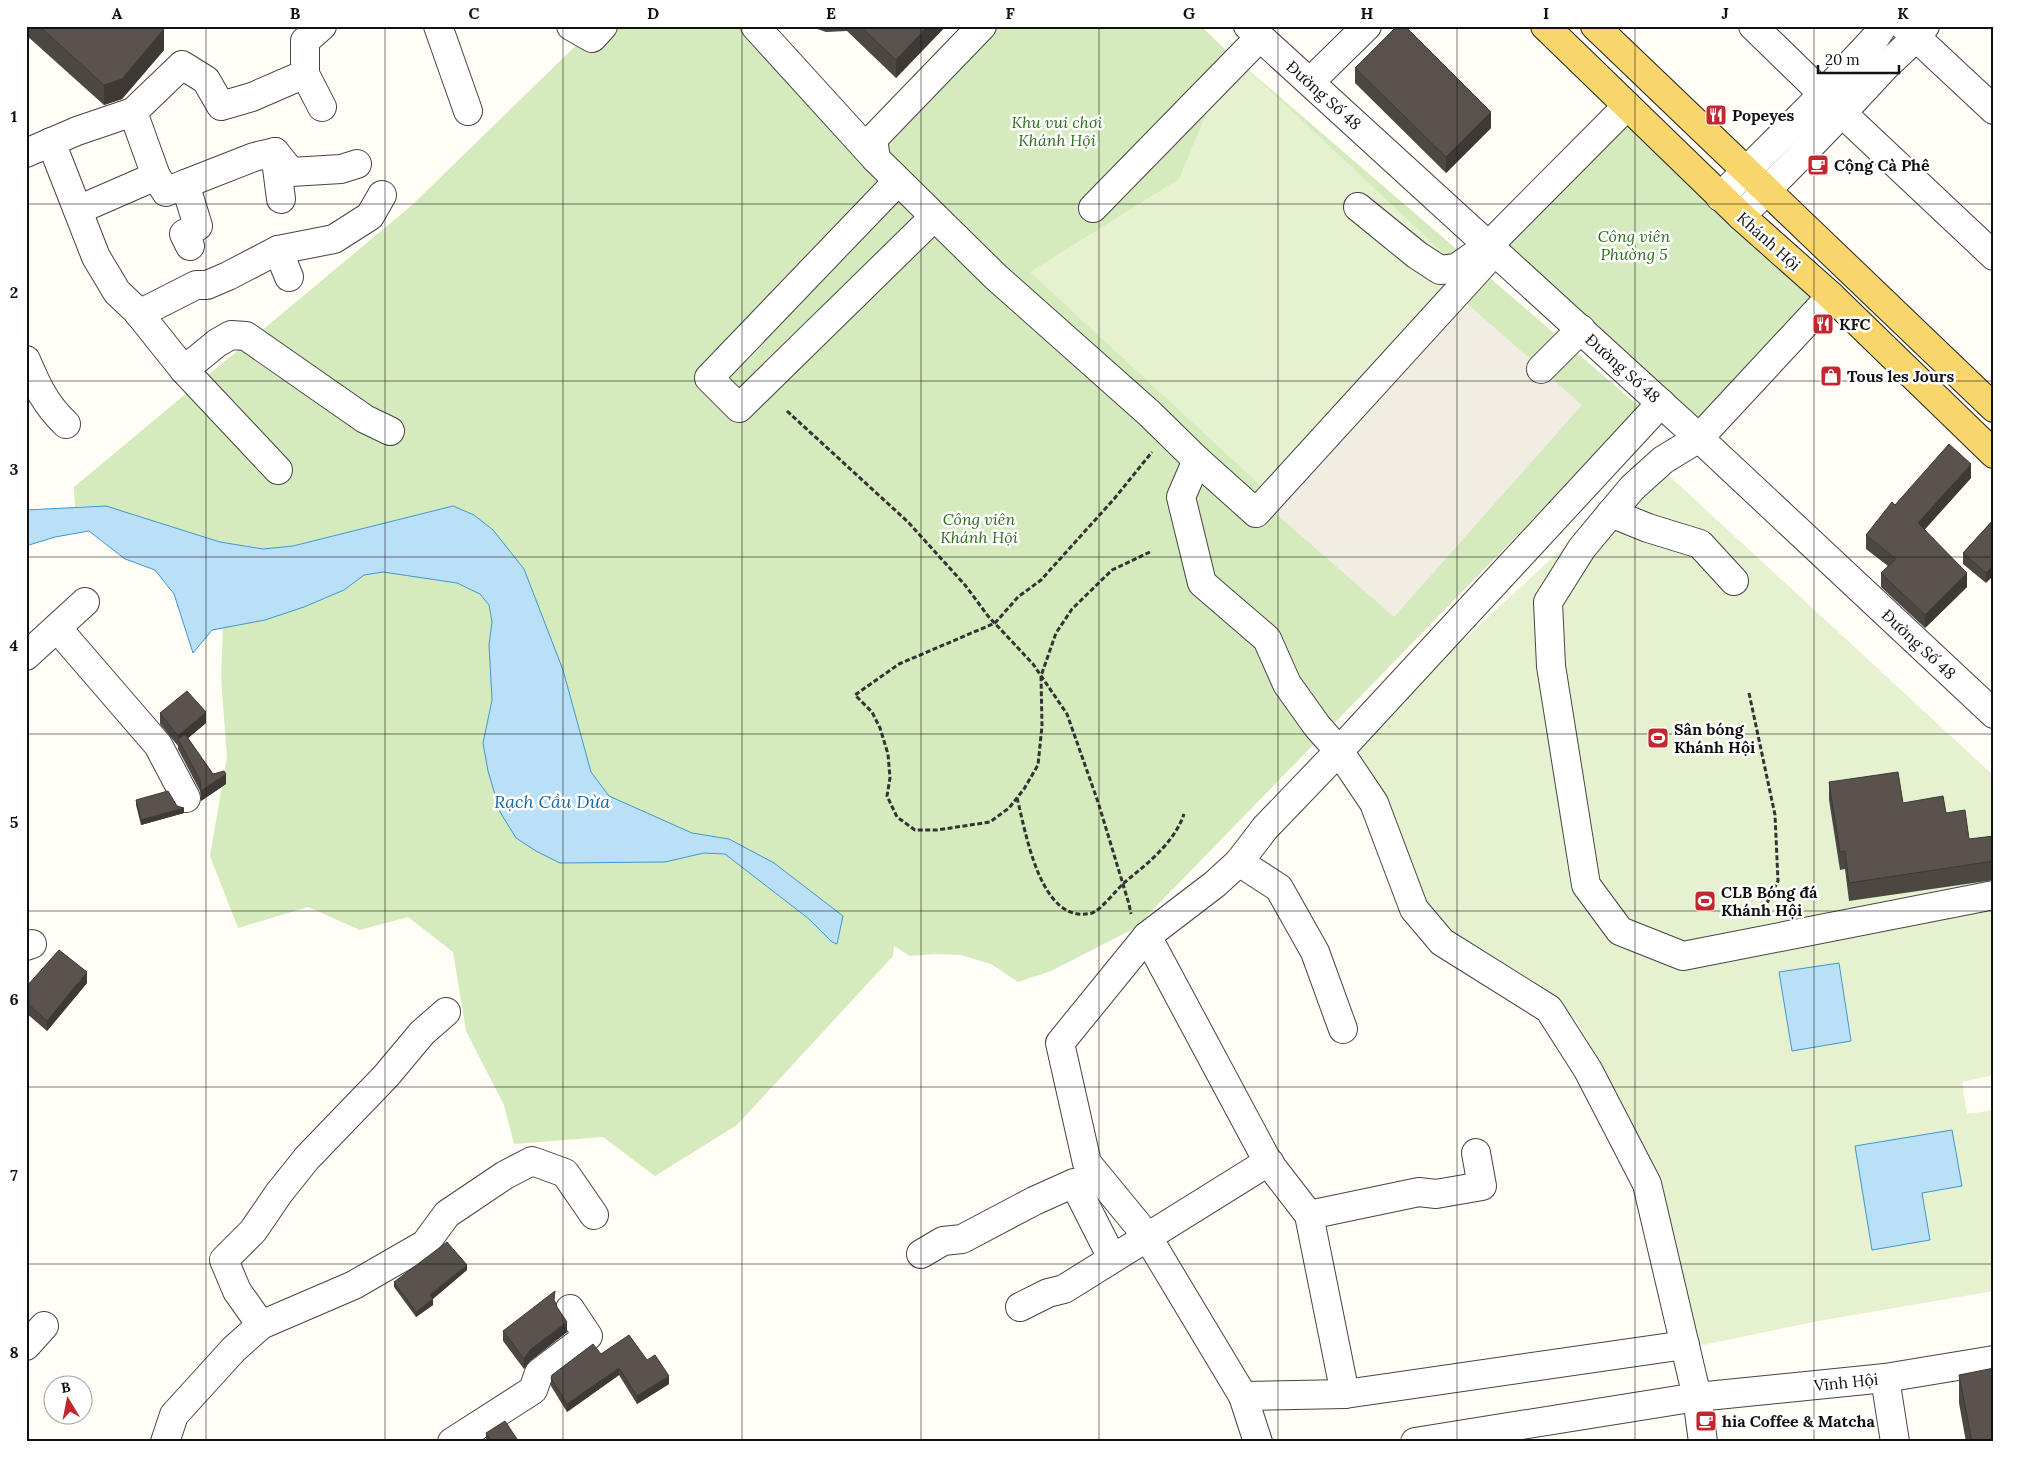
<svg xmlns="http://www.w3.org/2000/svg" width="2020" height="1468" font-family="Lora,serif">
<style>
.green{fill:#d5ebbd}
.pitch{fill:#e6f2cf}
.plaza{fill:#f1ede2}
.water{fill:#b9e0f7;stroke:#3f96cf}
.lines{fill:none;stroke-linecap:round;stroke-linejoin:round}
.minor-casing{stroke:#444;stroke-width:30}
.major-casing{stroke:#222;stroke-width:30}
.path{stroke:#333;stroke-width:3;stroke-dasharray:5 2.5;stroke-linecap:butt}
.minor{stroke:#fff;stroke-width:28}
.major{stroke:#f9d66b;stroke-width:28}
.wall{fill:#4d4742}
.shaded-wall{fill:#3f3936}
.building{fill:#5a524d;stroke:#3f3936}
.grid{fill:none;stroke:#111;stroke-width:1;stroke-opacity:0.55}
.labels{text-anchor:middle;stroke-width:5;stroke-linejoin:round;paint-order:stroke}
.street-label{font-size:16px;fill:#111;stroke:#fff}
.poi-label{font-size:16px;font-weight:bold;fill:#111;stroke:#fff;text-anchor:start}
.park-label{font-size:16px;font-style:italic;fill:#2f6b1f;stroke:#fff}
.water-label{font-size:18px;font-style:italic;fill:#1768a6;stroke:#fff}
.neatline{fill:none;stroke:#111;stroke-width:2}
.grid-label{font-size:16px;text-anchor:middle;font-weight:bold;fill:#111}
</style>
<rect width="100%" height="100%" fill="#fffdf5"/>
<!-- green -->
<g class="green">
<polygon points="596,26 770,26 883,148 997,26 1201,26 1231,55 1641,408 1135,928 1051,971 1018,982 991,964 961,955 935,954 910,956 894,946 893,956 737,1125 655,1176 603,1137 514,1144 504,1105 466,1031 453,952 408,917 360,930 308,907 238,928 210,856 227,757 221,677 223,628 265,620 344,590 364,575 383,572 457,583 480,594 489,605 492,622 489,645 492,700 483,743 516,838 536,851 560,863 665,862 704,853 725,854 809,919 832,942 837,944 843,916 729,839 692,833 609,796 591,772 563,670 524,569 474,515 453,506 293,546 263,549 220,542 106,506 75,507 74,487 411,206"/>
<polygon points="1629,117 1818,291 1697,425 1501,248"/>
</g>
<!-- pitch -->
<g class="pitch">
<polygon points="1231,54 1467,275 1261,486 1030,272 1179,179"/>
<polygon points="1651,459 1994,776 1994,1075 1962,1082 1967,1114 1994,1110 1994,1291 1818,1321 1698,1346 1647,1166 1598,1059 1577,1021 1543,992 1436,925 1346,748 1587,526"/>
</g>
<!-- plaza -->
<polygon class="plaza" points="1463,300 1582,405 1394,617 1275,513"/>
<!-- water -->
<g class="water">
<polygon points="106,506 220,542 263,549 293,546 453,506 474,515 493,530 524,569 563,670 591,772 609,796 692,833 729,839 774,863 843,916 837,944 832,942 809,919 725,854 704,853 665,862 560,863 536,851 516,838 500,812 488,771 483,743 492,700 489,645 492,622 489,605 480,594 457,583 383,572 364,575 344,590 304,607 265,620 212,630 193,653 174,594 155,570 125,559 89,531 55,537 29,545 26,549 26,510"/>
<polygon points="1839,963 1851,1041 1792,1051 1779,972"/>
<polygon points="1952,1130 1962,1186 1922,1193 1930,1240 1872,1250 1855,1146"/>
</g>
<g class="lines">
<!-- minor casing -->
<g class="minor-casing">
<g id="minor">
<polyline points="438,26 468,111"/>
<polyline points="571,26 592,38 603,26"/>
<polyline points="755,26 876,159 996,277 1149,413 1197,460 1256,513 1495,251"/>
<polyline points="1248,26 1699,438 1994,714"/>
<polyline points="1753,26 1823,94"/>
<polyline points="1904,26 1994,110"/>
<polyline points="1310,82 1367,26"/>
<polyline points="322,107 305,74 305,41 322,26"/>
<polyline points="133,112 182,65 206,80 221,106 252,97 305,74"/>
<polyline points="1842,113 1994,256"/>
<polyline points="51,142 96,257 117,292 136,310 184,370 278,470"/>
<polyline points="275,152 281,199"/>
<polyline points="26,153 77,131 133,112 156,176 166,192 185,184 198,226 184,234 190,246"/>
<polyline points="876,159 873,139 982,26"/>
<polyline points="898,181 709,378 739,408 934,217"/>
<polyline points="185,184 254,157 275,152 291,172 341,169 357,164"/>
<polyline points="1720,197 1823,94 1875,38 1883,26"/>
<polyline points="1358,207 1417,255 1440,270 1456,268 1489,245 1626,107"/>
<polyline points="1093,208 1260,37"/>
<polyline points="78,210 156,176"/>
<path d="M1741,216c48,-48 95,-96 141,-146 14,-15 31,-27 43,-44"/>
<polyline points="278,250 289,277"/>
<polyline points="1831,296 1699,438 1663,460 1632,488 1582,548 1548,602 1551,666 1586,885 1620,931 1683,956 1994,895"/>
<polyline points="139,314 196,285 207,285 228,276 278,250 334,239 370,216 382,195"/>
<path d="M26,360c11,26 19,44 40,64"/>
<polyline points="1541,369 1581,329"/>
<polyline points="184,370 217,343 231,335 246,336 365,419 390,431"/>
<polyline points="1197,460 1181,497 1202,583 1267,639 1287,684 1317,726 1339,751 1374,803 1414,909 1442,942 1549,1009 1588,1070 1647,1184 1697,1397 1703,1442"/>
<polyline points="1611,513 1648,528 1700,544 1734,581"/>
<polyline points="57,628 158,745 186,798"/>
<polyline points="26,656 85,602"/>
<polyline points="1239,862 1279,888 1315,952 1343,1029"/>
<polyline points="1147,936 1268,1162 1309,1215 1345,1394"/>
<polyline points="26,946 32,944"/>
<polyline points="1309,1215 1419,1192 1436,1194 1482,1186 1476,1153"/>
<polyline points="921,1254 943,1241 962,1239 1034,1201 1074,1183 1112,1258"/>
<polyline points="1020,1307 1048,1293 1064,1289 1268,1162 1270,1163"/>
<polyline points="261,1325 237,1291 224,1260 253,1231 279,1193 307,1158 386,1076 422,1033 446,1012"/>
<polyline points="26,1346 44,1326"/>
<polyline points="1885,1378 1895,1442"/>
<polyline points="1243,1396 1345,1394 1685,1345"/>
<polyline points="165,1442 174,1415 234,1349 261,1325 354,1285 425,1244 447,1214 505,1175 532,1161 565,1173 594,1215"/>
<polyline points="452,1442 533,1390 539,1373 588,1336 570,1309"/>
<polyline points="1258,1442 1243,1396 1147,1236 1087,1163 1060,1043 1147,936 1215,884 1239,862 1265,828 1339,751 1661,403"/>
<polyline points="1415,1442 1697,1397 1885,1378 1994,1360"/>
</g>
</g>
<!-- major casing -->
<g class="major-casing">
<g id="major">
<polyline points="1545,26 1741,216 1831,296 1994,454"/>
<polyline points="1595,26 1994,408"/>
</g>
</g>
<!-- path -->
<g class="path">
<polyline points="787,411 908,522 965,585 988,616 1033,664 1067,714 1098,802 1129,904 1131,914"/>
<polyline points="1150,552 1112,570 1072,609 1056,633 1041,676 1042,726 1038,765 1024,789 1009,808 990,822 937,830 915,830 897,817 887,796 890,778 888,754 880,728 872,712 855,695 899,664 995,623 1018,597 1041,580 1114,499 1152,452"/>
<polyline points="1749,693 1775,815 1778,881 1762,913"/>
<path d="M1017,798c9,34 23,128 75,115 9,-3 25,-24 33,-31 23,-19 49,-39 59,-68"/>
</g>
<!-- minor -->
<use href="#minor" class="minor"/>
<!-- major -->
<use href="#major" class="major"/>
</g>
<!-- wall -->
<g class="wall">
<polygon points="26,26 161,26 164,50 122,99 104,105 26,35"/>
<polygon points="809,26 946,26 896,78 847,31 826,32"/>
<polygon points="1355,68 1491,128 1446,173 1355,83"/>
<polygon points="1971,478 1924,530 1967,587 1925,628 1881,587 1881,573 1888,566 1866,549 1866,535 1895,505"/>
<polygon points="1994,519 1986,583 1963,564 1963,553"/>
<polygon points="160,713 206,723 188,738 213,774 226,784 201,801 200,791 178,749 178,746 160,724"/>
<polygon points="1829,782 1903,803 1946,813 1969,839 1994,836 1994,880 1849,901 1845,869 1840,870 1829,800"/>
<polygon points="136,800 177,806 184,813 141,825 136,805"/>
<polygon points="87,983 47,1031 26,1013 26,987"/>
<polygon points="467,1270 433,1299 433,1305 416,1317 394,1287 394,1282"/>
<polygon points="555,1301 567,1332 530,1361 524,1369 503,1341 503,1331"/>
<polygon points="601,1354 647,1360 669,1384 637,1404 619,1375 567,1412 551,1386 551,1378"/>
<polygon points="1959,1375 1994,1442 1966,1442 1959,1403"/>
<polygon points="486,1433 519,1442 488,1442 486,1439"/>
</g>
<!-- shaded-wall -->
<g class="shaded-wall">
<polygon points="928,26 946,26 896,78 896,60"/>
<polygon points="164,29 164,50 122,99 104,105 104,85"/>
<polygon points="1491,112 1491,128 1446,173 1446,157"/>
<polygon points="1971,464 1971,478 1918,537 1918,523"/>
<polygon points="1994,564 1994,575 1986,583 1986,573"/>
<polygon points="1967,573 1967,587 1925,628 1925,615"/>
<polygon points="206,712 206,723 181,744 178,739 178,746 178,736"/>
<polygon points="226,774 226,784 201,801 201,791"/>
<polygon points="184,808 184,813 141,825 141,820"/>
<polygon points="87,972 87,983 47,1031 47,1021"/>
<polygon points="467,1265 467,1270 430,1301 430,1295"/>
<polygon points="433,1299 433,1305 416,1317 416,1312"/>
<polygon points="567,1322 567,1332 530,1361 524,1369 524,1359 530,1350"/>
<polygon points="619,1368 619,1375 567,1412 567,1404"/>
<polygon points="669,1376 669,1384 637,1404 637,1396"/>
</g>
<!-- building -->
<g class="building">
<polygon points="39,26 161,26 164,29 122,79 104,85"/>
<polygon points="860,26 928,26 896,60"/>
<polygon points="1397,26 1405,26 1491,112 1446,157 1355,68"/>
<polygon points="1949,444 1971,464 1918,523 1967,573 1925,615 1881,573 1896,559 1866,535 1892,502 1895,505"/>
<polygon points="1994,519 1994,564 1986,573 1963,553"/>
<polygon points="187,691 206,712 178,736 160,713"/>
<polygon points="185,734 213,774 224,771 226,774 201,791 200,780 178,739"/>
<polygon points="1898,772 1903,803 1943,796 1946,813 1965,810 1969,839 1994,836 1994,861 1849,883 1845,851 1840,852 1829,782"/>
<polygon points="168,791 177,806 184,808 141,820 136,800"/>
<polygon points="59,950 87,972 47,1021 26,1002 26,987"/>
<polygon points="447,1242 467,1265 430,1295 433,1299 416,1312 394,1282"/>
<polygon points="555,1291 554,1300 557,1307 567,1322 530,1350 524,1359 503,1331"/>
<polygon points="629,1335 647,1360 655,1355 669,1376 637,1396 619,1368 567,1404 551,1378 552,1375 593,1344 601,1354"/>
<polygon points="1994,1368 1994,1442 1972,1442 1959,1375"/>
<polygon points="505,1421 519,1442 492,1442 486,1433"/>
</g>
<!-- grid -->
<path class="grid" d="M206,26v1416M385,26v1416M563,26v1416M742,26v1416M921,26v1416M1099,26v1416M1278,26v1416M1457,26v1416M1635,26v1416M1814,26v1416M26,204h1968M26,381h1968M26,557h1968M26,734h1968M26,911h1968M26,1087h1968M26,1264h1968"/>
<!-- icons -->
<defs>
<g id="restaurant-square" transform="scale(1.125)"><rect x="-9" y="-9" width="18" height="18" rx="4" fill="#c4262e" stroke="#fff"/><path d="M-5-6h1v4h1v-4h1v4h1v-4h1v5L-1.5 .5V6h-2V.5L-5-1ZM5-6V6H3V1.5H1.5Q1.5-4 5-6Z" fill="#fff"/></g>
<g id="cafe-square" transform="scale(1.125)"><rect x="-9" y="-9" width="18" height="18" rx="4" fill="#c4262e" stroke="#fff"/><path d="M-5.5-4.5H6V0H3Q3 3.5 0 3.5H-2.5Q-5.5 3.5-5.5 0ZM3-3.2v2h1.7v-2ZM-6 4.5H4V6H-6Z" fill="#fff"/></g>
<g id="shop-square" transform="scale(1.125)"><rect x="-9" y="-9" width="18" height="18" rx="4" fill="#c4262e" stroke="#fff"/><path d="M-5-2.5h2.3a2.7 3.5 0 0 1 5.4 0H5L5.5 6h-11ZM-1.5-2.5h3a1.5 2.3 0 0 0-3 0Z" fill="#fff"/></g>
<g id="stadium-square" transform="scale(1.125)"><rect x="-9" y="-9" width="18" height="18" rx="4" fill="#c4262e" stroke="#fff"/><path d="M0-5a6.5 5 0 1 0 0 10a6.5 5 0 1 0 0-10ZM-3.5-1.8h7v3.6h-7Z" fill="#fff"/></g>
</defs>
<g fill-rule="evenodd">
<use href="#restaurant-square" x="1716" y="115"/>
<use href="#cafe-square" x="1818" y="165"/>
<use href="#restaurant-square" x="1823" y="324"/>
<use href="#shop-square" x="1831" y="376"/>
<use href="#stadium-square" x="1658" y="738"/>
<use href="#stadium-square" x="1705" y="901"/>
<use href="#cafe-square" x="1706" y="1421"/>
</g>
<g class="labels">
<!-- street labels -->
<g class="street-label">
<text transform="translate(1324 95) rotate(42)" y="6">Đường Số 48</text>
<text transform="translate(1769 241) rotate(42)" y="6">Khánh Hội</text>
<text transform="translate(1623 368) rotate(42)" y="6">Đường Số 48</text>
<text transform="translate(1919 644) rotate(43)" y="6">Đường Số 48</text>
<text transform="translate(1846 1382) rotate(-6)" y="6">Vĩnh Hội</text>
</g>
<!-- poi labels -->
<g class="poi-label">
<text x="1732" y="121">Popeyes</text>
<text x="1834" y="171">Cộng Cà Phê</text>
<text x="1839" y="330">KFC</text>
<text x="1847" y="382">Tous les Jours</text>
<text x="1674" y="735">Sân bóng<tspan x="1674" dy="18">Khánh Hội</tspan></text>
<text x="1721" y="898">CLB Bóng đá<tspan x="1721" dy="18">Khánh Hội</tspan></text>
<text x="1722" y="1427">hia Coffee &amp; Matcha</text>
</g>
<!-- park labels -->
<g class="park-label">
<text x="1057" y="128">Khu vui chơi<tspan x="1057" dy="18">Khánh Hội</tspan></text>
<text x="1634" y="242">Công viên<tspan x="1634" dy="18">Phường 5</tspan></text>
<text x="979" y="525">Công viên<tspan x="979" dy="18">Khánh Hội</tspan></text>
</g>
<!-- water labels -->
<g class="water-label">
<text x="552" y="808">Rạch Cầu Dừa</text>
</g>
</g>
<!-- border -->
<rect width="2020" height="1468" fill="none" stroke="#ffffff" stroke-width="55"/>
<!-- north arrow -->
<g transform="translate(68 1400) rotate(350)"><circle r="24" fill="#ffffff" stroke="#a0a0a0"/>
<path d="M0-4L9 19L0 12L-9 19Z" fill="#c4262e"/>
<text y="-8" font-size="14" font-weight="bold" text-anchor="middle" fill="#111111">B</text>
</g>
<!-- scale -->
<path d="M1818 65v8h81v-8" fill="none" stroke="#111111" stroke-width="2.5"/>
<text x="1825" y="65" font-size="15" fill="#111111" stroke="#ffffff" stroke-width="4" paint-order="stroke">20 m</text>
<rect x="28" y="28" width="1964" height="1412" class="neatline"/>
<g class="grid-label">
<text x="117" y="19">A</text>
<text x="295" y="19">B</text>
<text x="474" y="19">C</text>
<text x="653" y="19">D</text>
<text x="831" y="19">E</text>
<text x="1010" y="19">F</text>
<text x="1189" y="19">G</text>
<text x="1367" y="19">H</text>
<text x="1546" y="19">I</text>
<text x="1725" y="19">J</text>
<text x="1903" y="19">K</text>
<text x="14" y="122">1</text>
<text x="14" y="298">2</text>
<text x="14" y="475">3</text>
<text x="14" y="651">4</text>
<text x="14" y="828">5</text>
<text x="14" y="1005">6</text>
<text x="14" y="1181">7</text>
<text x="14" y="1358">8</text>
</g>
</svg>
